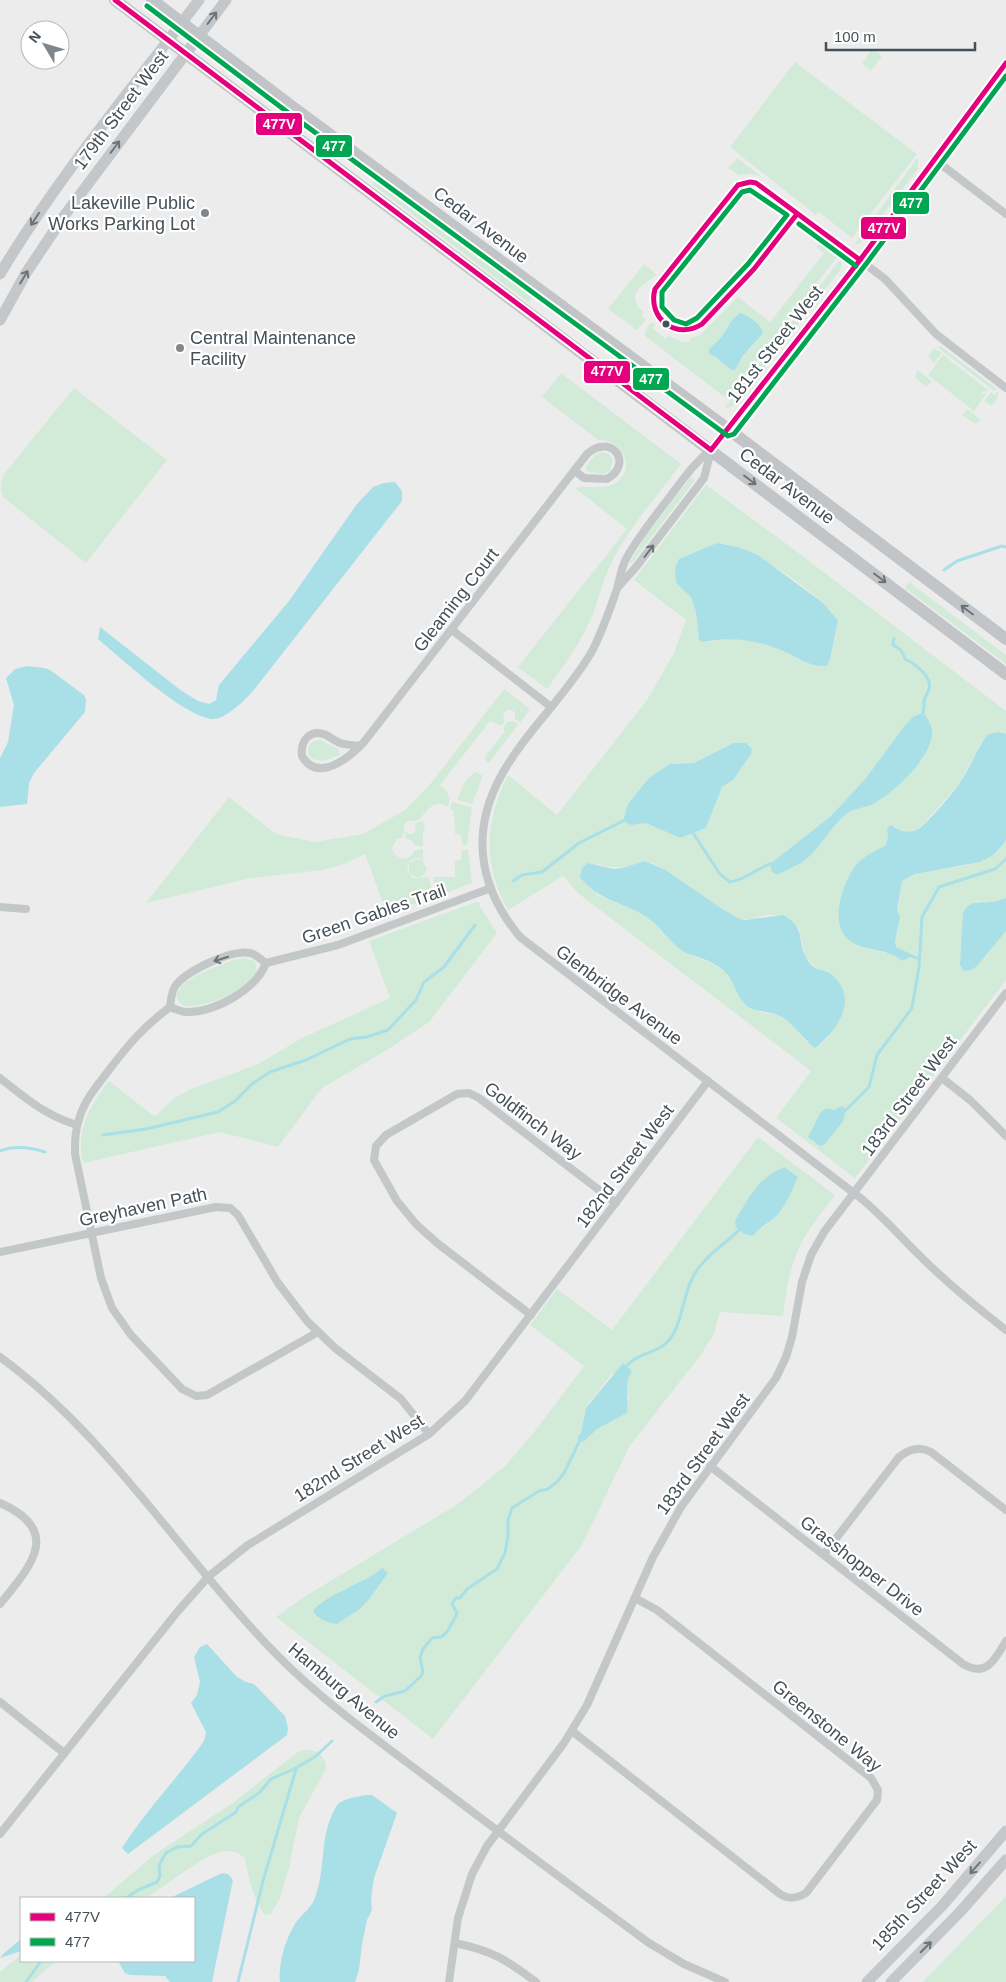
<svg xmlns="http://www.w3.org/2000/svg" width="1006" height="1982" font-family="Helvetica,sans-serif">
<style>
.green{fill:#d2ebd9;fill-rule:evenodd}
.water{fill:#a9dfe6}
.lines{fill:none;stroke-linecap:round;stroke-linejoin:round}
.stream{stroke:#a9dfe6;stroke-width:3}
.street{stroke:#c3c7c8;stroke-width:8}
.secondary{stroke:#c4c7c9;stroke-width:11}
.primary{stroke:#c2c5c7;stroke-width:12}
.bus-1-casing{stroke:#fff;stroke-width:9}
.bus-2-casing{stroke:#fff;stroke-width:9}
.bus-1{stroke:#e5007d;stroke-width:5}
.bus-2{stroke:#00a651;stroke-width:5}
.oneway{stroke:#6b7479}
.oneway2{stroke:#6a7379}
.poi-dot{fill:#80878b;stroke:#fff;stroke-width:2}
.bus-dot{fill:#455057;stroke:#fff;stroke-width:2}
.labels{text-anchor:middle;stroke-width:4.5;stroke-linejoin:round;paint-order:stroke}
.street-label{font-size:18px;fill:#455057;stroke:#fff}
.poi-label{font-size:18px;fill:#455057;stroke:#fff;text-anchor:end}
.line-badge{stroke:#fff;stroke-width:2}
.badge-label{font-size:14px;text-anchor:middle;font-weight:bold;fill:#fff}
</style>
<rect width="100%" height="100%" fill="#edecec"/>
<!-- green -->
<g class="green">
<polygon points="872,49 882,56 871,71 862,64"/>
<polygon points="795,62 917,154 852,238 819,212 816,215 730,147"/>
<polygon points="918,157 918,169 865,238 859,244 854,245"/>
<polygon points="737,158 762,177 751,174 739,175 728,168"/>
<polygon points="376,178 533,297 529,303 372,184"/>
<path d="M819,244h6l12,9v4l-110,142 -82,-63v-5l6,-9 5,3 -3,4 13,10 2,-3 15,6h6l1,-4 10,-3 38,-38 32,25 54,-69 -8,-6zM732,320l24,22 -25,28 -15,-13 5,-19z"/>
<polygon points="839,261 841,262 841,269 736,404 723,410"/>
<path d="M644,264l13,11c-14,10 -33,18 -14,37l-2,4 5,4 -9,10 -29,-21z"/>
<polygon points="940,346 943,348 997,389 994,391 937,347"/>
<polygon points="934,348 942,353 934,363 928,357"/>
<polygon points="943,355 989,391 981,392 981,394 987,393 974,411 928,375"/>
<polygon points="918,370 932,381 927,387 916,379 915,375"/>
<path d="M561,373l120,91c-24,32 -52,63 -70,100 -8,16 -12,33 -18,50 -12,28 -28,51 -46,75l-29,-22 109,-138 -52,-41c13,-4 30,3 42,-6 20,-15 4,-44 -19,-42l-56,-43z"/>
<path d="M74,388l93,72 -81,103 -83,-66c-3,-8 -3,-14 1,-23z"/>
<polygon points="998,391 998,397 992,406 984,401 991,392 994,395"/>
<polygon points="967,409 981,420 975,424 962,415"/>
<path d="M602,452l7,2 4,6 -3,10 -5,4 -17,-2 -2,-4c3,-7 8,-14 16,-16z"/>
<polygon points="691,477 695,480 632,563 630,562 646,535"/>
<path d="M706,485l82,60 218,166v23l-8,-2 -16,9 -22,42 -42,47 -12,2 -9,-1 -6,-6 -4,4 1,9 -3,8c-29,12 -35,31 -46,58l23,43 30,7 10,7 8,-4 -3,-4 -11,-6 -1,-6 5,-24 -3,-7 5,-29c9,-6 18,-8 28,-10 30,-5 58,-5 76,-31v58l-15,4 -15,-1 9,56 21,-26v49l-151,198 -79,-60 35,-47 -232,-177 -16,-18 -55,34c-26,-46 -23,-89 0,-135l49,40 90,-115 27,-47 12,-33 -52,-40zM717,543c7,1 16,2 22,5 35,16 75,42 99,72l-8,39 -3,7 -20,-3 -22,-11 -28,-10 -20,-4 -34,4 -4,-3 -3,-27 -5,-15 -15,-14 3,-24zM914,716l-17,71 -25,17 -24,8 -18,17 -24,31 -28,14 -8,-10 61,-48 35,-38zM733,743l18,11 -18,26 -11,7 -16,41 -26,10 -34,-15 24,-59 24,-1zM645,861c35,10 59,42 92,57 13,5 26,-5 38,-3 8,2 17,10 24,13 6,25 4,37 30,45l7,52 -10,15 -11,8 -11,-9 -12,-15 -14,-9 -18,-3 -26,-27 -9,-13 -14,-9 -28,-11 -24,-25 -14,-12 -49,-21 -2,-31c24,7 28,5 51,-2z"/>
<polygon points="909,582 1006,655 1006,664 905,588"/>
<path d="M504,689l26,20 -10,14 -5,-4v-7l-4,-2h-4l-4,4 2,7 -4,5 -11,-5 -50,64 8,7v5l2,1 -2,9c-13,-9 -19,2 -27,10 -3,5 -8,4 -13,4l-5,5 2,4 -3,8 -5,1 -5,9 2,6 8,5 8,-2 5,-7 8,-1v11c-5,-3 -11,-2 -14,3l8,-4 6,2 4,8c-3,9 -12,11 -18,3v-8l-2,6 6,8 16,-1 4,20 -46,17 -22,-60 -21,10 -21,6 -72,8 -105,25 83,-106 47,37 38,8 49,-8 42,-24 26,-27z"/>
<polygon points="514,721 518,725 489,763 485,760 486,755 505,731 503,728 507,722"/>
<path d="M317,740h3l18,9 2,6 -17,6 -11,-2c-7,-7 -5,-16 5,-19z"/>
<path d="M476,772l7,4 -11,28 -15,-4c4,-10 9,-24 19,-28z"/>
<polygon points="452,802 472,807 467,845 462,845 461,835 455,834 454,812 450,808"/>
<polygon points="423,821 425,830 423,831 423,846 415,846 412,841 405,838 406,832 410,834 414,833 416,829 415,825 418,822"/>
<polygon points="462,850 468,850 472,883 438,896 433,877 455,877 455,861 461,860"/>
<path d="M476,902l4,1v3l17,27 -67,88 -38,26 -70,41 -44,59 -58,-15 -137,31c-8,-32 7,-58 26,-82l46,36 18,-18 16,-9 69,-26 44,-26 88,-40 -21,-57z"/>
<path d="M244,958l11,3 2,11c-15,20 -48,36 -73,34 -31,-20 46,-46 60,-48z"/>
<path d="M758,1137l77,58c-11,15 -23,29 -32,45 -13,24 -17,50 -20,76l-63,-4 -6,22 -14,22 -71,91 -47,98 -149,194 -157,-122 28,-20 149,-90 29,-22 25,-21 24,-28 53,-70 -54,-41 27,-36 55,41zM784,1167l14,11c-10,18 -28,57 -54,56l-8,-13c5,-8 8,-18 14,-25 9,-13 20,-22 34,-29zM612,1374l17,2 -2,15 2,8 -7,17 -44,22 3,-5 5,-26zM382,1568l-13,31 -9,10 -23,15 -18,-6 1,-15 37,-18z"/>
<path d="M306,1750l13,2 7,11v6l-27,49 -10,50 -9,30 -9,16 -6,1c-13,-17 -16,-37 -20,-57 -3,-2 -7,-5 -10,-6 -24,-8 -67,35 -89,45 -9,4 -32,1 -43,1l51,-43 77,-51 68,-53z"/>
<polygon points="1006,1896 1006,1982 923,1982"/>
<polygon points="21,1955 21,1961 56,1961 32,1982 0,1982 0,1972"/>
</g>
<!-- water -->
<g class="water">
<path d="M740,313c9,3 20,10 23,20l-21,24 -7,13h-4l-15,-13 -7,-3v-5l12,-11 11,-18z"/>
<path d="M395,482l7,9v10l-149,190c-8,9 -28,29 -41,28 -29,-3 -90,-60 -114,-80l2,-12 79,62 19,12 11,3 7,-4 3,-15 70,-84 68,-97 16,-17 11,-4z"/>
<path d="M717,543l21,4 20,8 65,48 15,17 -8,39 -3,7c-19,1 -27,-8 -44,-15 -27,-11 -51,-15 -80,-9l-4,-2 -3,-28 -5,-15 -15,-14 -1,-15 4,-9z"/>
<path d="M27,666c8,1 16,1 23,4l34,25 2,4 -1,13 -51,61 -5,10 -2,21 -27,3v-49l8,-16 6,-37 -8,-27 9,-9z"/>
<path d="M923,713c4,4 8,10 9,17 3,25 -40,65 -61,75 -8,3 -19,4 -25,9 -16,13 -26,35 -41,46 -8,6 -19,10 -28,15l-5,-3 -2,-8 61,-48 35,-38 40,-54 8,-8z"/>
<path d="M998,732l8,2v106l-2,3 -11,12 -13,7 -65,12 -13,7 -5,29 3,7 -5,24 1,6 23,11v2l-9,-3 -8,4c-16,-14 -38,-9 -53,-21 -21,-17 -6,-57 7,-75 7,-8 19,-15 29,-19l3,-8 -1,-10 4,-3c8,7 16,8 26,5 6,-2 40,-41 44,-49 10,-15 16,-33 27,-47z"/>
<polygon points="733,743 746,743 752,749 751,754 733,780 722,787 706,828 680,838 646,823 631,825 623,821 628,804 649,778 670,764 694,763"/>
<path d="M645,861l21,9 56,39 16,9 7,2 39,-5c23,16 12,22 22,42 8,16 15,10 25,17 29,24 7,56 -16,74 -13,-10 -22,-26 -37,-33 -12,-5 -26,-2 -35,-13 -7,-9 -10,-22 -18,-30 -7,-7 -20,-13 -30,-16 -5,-2 -10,-2 -14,-6 -13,-10 -21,-25 -36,-34 -22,-14 -48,-16 -65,-39l2,-9 6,-5 26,6 8,-1z"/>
<path d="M1006,898v33l-29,35 -6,4 -7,1 -4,-6 3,-52c7,-13 14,-10 27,-11 5,0 11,-3 16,-4z"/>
<polygon points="842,1106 845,1108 844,1120 824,1145 820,1146 808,1137 821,1112 826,1108 834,1110"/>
<path d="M784,1167l14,10c-6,14 -13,31 -24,41 -7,6 -15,10 -21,18l-9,-2 -8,-7 -1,-6 14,-24 12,-15 10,-8z"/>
<path d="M623,1363l9,8c-8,11 -3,28 -5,42l-30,16 -14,13 -6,-4 4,-5 5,-25z"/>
<path d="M382,1568l6,5 -19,26 -9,10 -23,15c-9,-1 -20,-5 -24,-13 10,-15 52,-28 69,-43z"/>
<path d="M207,1644l30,33 9,5 8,2 31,32 3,12 -1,7 -159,119 -6,-6c24,-38 56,-70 82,-107l2,-9 -15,-29 6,-8 3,-13 -6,-25 6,-10z"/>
<path d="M367,1795h5l25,18 -23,65 -3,21 1,11 -5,10 -5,24 -3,26 -4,12h-75c-2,-19 6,-45 17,-61 5,-7 14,-13 17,-21 13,-30 4,-63 22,-93 5,-9 21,-10 31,-12z"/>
<polygon points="222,1873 228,1874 233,1880 212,1982 170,1982 165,1976 130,1975 125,1973 118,1961 194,1961 194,1898 170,1898"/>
<polygon points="21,1939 21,1951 0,1958 3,1954"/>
</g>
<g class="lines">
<!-- stream -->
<g class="stream">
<polyline points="944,570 957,561 1002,546 1006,547"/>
<path d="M894,638l-1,7 8,5 4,9c9,4 28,18 24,30 -1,4 -4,7 -5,12 0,4 0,7 -1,12"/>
<path d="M693,833l27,41 10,8c15,-2 26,-13 40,-18"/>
<polyline points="513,881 522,875 542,872 579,843 623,821"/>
<polyline points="843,1113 869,1087 877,1055 912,1008 919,967 922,917 939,887 995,869 1006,859"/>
<polyline points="103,1135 146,1129 218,1112 235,1101 252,1084 270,1072 306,1060 350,1039 367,1037 388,1030 416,1000 424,982 444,967 475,925"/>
<path d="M0,1151c15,-6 30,-4 45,1"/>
<path d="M625,1369c8,-16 34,-15 45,-30 11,-14 13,-41 21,-58 11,-25 33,-35 50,-53"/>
<polyline points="376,1702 385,1696 405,1691 421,1676 423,1672 420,1658 423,1649 432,1638 441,1637 447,1632 456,1616 457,1613 452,1604 456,1598 460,1598 467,1589 497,1569 505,1553 508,1536 508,1520 512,1508 539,1491 548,1489 558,1481 564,1473 582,1436"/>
<polyline points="126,1898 138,1890 157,1882 160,1876 159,1865 166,1853 177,1847 191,1846 202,1834 236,1812 238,1807 259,1793 271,1779 296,1768 316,1756 332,1741"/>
<polyline points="26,1982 41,1961"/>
<polyline points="238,1982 263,1881 296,1769"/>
</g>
<!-- street -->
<g class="street">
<path d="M1006,63l-146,197 -132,169c-11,14 -24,26 -36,39 -8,10 -16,20 -23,30 -15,19 -30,38 -42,59 -6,10 -7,22 -10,32 -8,22 -15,44 -26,64 -38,65 -116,118 -108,202 3,32 17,58 37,82l343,263c20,17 37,36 55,54 28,28 57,52 88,76"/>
<polyline points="934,159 1006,214"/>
<polyline points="860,260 885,279 936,334 1006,388"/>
<polyline points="618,587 636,567 704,478 711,451"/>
<polyline points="452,630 551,707"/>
<path d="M360,746c-6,-1 -14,-1 -20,-3 -5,-2 -9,-5 -14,-8 -16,-7 -26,6 -24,21 16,28 48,1 62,-14l223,-288c25,-22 47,10 20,25l-23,-1 -9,-7"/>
<polyline points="0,907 26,909"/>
<path d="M170,1007c5,2 10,4 15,5 29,1 71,-22 81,-49"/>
<path d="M0,1078c25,20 46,38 77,47"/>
<polyline points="942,1078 970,1100 1006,1136"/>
<polyline points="0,1252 216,1207 230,1208 238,1215 278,1283 307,1321 335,1348 401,1399 429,1434"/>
<polyline points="531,1315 437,1243 416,1224 397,1201 374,1160 376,1146 386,1135 457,1094 469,1093 479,1098 616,1203"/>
<path d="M318,1332l-111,63 -11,1 -14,-7 -51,-54 -19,-27 -11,-30 -26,-124c0,-13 0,-25 5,-38 5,-16 16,-29 26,-42 22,-29 35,-45 64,-67 1,-7 1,-16 6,-22 11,-14 55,-36 74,-32 6,1 11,7 16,10l72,-18 153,-57"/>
<path d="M0,1357c110,80 184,204 279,300 48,48 104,87 158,128 70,53 141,106 212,158l35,21 41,18"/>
<path d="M710,1466l253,198c24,14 32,-5 43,-23"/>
<path d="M0,1503c64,28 30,64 0,101"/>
<path d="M824,1554l75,-97c11,-8 20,-11 32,-5l75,58"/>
<polyline points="0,1702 64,1753"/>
<path d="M572,1731l208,163c9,6 17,4 26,-1l71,-93 1,-10 -7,-12 -214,-168 -22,-12"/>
<polyline points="0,1834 178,1611 209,1576 248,1545 429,1434 465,1401 708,1081"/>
<path d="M455,1943c38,8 50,16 81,39"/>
<polyline points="449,1982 458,1918 472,1874 487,1846 564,1743 587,1705 653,1557 681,1507 776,1378 786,1357 792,1337 802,1282 811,1255 824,1232 1006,993"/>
</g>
<!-- secondary -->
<g class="secondary">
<path d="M0,274c58,-97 131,-184 199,-274"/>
<polyline points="0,320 26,273 64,216 226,0"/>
<polyline points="867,1982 942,1906 1006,1831"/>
<polyline points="891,1982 960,1912 1006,1860"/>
</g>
<!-- primary -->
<g class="primary">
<polyline points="115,0 1006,674"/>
<polyline points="152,0 294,108 728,429 1006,639"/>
</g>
<!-- bus-1 casing -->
<g class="bus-1-casing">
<g id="bus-1">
<polyline points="115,0 711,450 860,260 1006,63"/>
<path d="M797,214l-43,55 -52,55c-26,17 -55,-6 -47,-35l83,-104 12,-3 6,1 104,77"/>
</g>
</g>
<!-- bus-2 casing -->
<g class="bus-2-casing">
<g id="bus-2">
<polyline points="147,6 290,114 728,436 734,434 866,264 1006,76"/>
<polygon points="750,190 787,215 748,264 697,318 686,324 674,320 662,307 662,292 742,192"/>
<polyline points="799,224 856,266"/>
</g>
</g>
<!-- bus-1 -->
<use href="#bus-1" class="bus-1"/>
<!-- bus-2 -->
<use href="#bus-2" class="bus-2"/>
</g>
<!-- one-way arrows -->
<defs><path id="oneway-shaft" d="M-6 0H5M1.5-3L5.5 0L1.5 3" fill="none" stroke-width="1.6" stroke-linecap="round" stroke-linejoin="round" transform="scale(1.25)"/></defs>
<g class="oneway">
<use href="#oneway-shaft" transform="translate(212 18) rotate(-53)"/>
<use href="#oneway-shaft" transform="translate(115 147) rotate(-53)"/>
<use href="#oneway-shaft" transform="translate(35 219) rotate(124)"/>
<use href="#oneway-shaft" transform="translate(24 277) rotate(-59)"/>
<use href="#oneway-shaft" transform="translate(649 551) rotate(-53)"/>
<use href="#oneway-shaft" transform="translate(221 959) rotate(162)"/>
<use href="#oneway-shaft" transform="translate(975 1868) rotate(131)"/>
<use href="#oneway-shaft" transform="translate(926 1947) rotate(-45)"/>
</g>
<g class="oneway2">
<use href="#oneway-shaft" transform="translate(750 480) rotate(37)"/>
<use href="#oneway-shaft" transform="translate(880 578) rotate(37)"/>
<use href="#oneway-shaft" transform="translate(967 610) rotate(-143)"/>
</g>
<!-- markers -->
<g class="poi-dot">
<circle cx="205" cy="213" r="5"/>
<circle cx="180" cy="348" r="5"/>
</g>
<circle class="bus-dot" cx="666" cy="324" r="4.5"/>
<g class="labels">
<!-- street labels -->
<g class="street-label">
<text transform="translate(121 110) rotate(-53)" y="6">179th Street West</text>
<text transform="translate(481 225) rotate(37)" y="6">Cedar Avenue</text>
<text transform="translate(775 344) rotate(-52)" y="6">181st Street West</text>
<text transform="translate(787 486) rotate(37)" y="6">Cedar Avenue</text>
<text transform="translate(456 600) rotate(-52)" y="6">Gleaming Court</text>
<text transform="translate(374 914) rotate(-19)" y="6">Green Gables Trail</text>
<text transform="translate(619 995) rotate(37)" y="6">Glenbridge Avenue</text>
<text transform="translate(909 1096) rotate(-53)" y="6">183rd Street West</text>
<text transform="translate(533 1121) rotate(37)" y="6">Goldfinch Way</text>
<text transform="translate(625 1166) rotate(-53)" y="6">182nd Street West</text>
<text transform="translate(143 1207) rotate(-12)" y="6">Greyhaven Path</text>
<text transform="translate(703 1454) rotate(-54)" y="6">183rd Street West</text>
<text transform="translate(359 1458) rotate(-32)" y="6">182nd Street West</text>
<text transform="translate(862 1566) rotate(38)" y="6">Grasshopper Drive</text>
<text transform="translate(344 1691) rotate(40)" y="6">Hamburg Avenue</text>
<text transform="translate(827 1726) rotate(39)" y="6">Greenstone Way</text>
<text transform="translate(924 1895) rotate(-47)" y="6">185th Street West</text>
</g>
<!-- poi labels -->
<g class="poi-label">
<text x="195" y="209">Lakeville Public<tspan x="195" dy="21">Works Parking Lot</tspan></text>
<text x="190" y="344" text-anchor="start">Central Maintenance<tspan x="190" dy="21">Facility</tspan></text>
</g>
</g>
<g class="line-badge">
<rect x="255" y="112" width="48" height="24" rx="5" fill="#e5007d"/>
<rect x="315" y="134" width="38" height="24" rx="5" fill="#00a651"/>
<rect x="892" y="191" width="38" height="24" rx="5" fill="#00a651"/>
<rect x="860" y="216" width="47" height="24" rx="5" fill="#e5007d"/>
<rect x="583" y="360" width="48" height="24" rx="5" fill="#e5007d"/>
<rect x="632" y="367" width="38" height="24" rx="5" fill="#00a651"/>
</g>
<g class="badge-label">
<text x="279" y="129">477V</text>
<text x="334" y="151">477</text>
<text x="911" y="208">477</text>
<text x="884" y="233">477V</text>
<text x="607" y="376">477V</text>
<text x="651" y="384">477</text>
</g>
<!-- legend -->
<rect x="20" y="1897" width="175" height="65" fill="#ffffff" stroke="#b5b9bc"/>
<rect x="30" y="1913" width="25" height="8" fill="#e5007d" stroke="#b5b9bc"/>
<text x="65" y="1922" font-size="15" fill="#455057">477V</text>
<rect x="30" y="1938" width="25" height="8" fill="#00a651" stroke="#b5b9bc"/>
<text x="65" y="1947" font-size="15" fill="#455057">477</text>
<!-- north arrow -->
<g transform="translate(45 45) rotate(308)"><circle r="24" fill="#ffffff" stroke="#b5b9bc"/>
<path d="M0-4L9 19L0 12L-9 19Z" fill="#80878b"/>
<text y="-8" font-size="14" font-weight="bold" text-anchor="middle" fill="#455057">N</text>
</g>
<!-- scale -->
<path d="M826 42v8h149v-8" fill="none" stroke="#455057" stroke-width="2.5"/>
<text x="834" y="42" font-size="15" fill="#455057" stroke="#ffffff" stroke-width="4" paint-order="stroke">100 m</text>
</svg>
